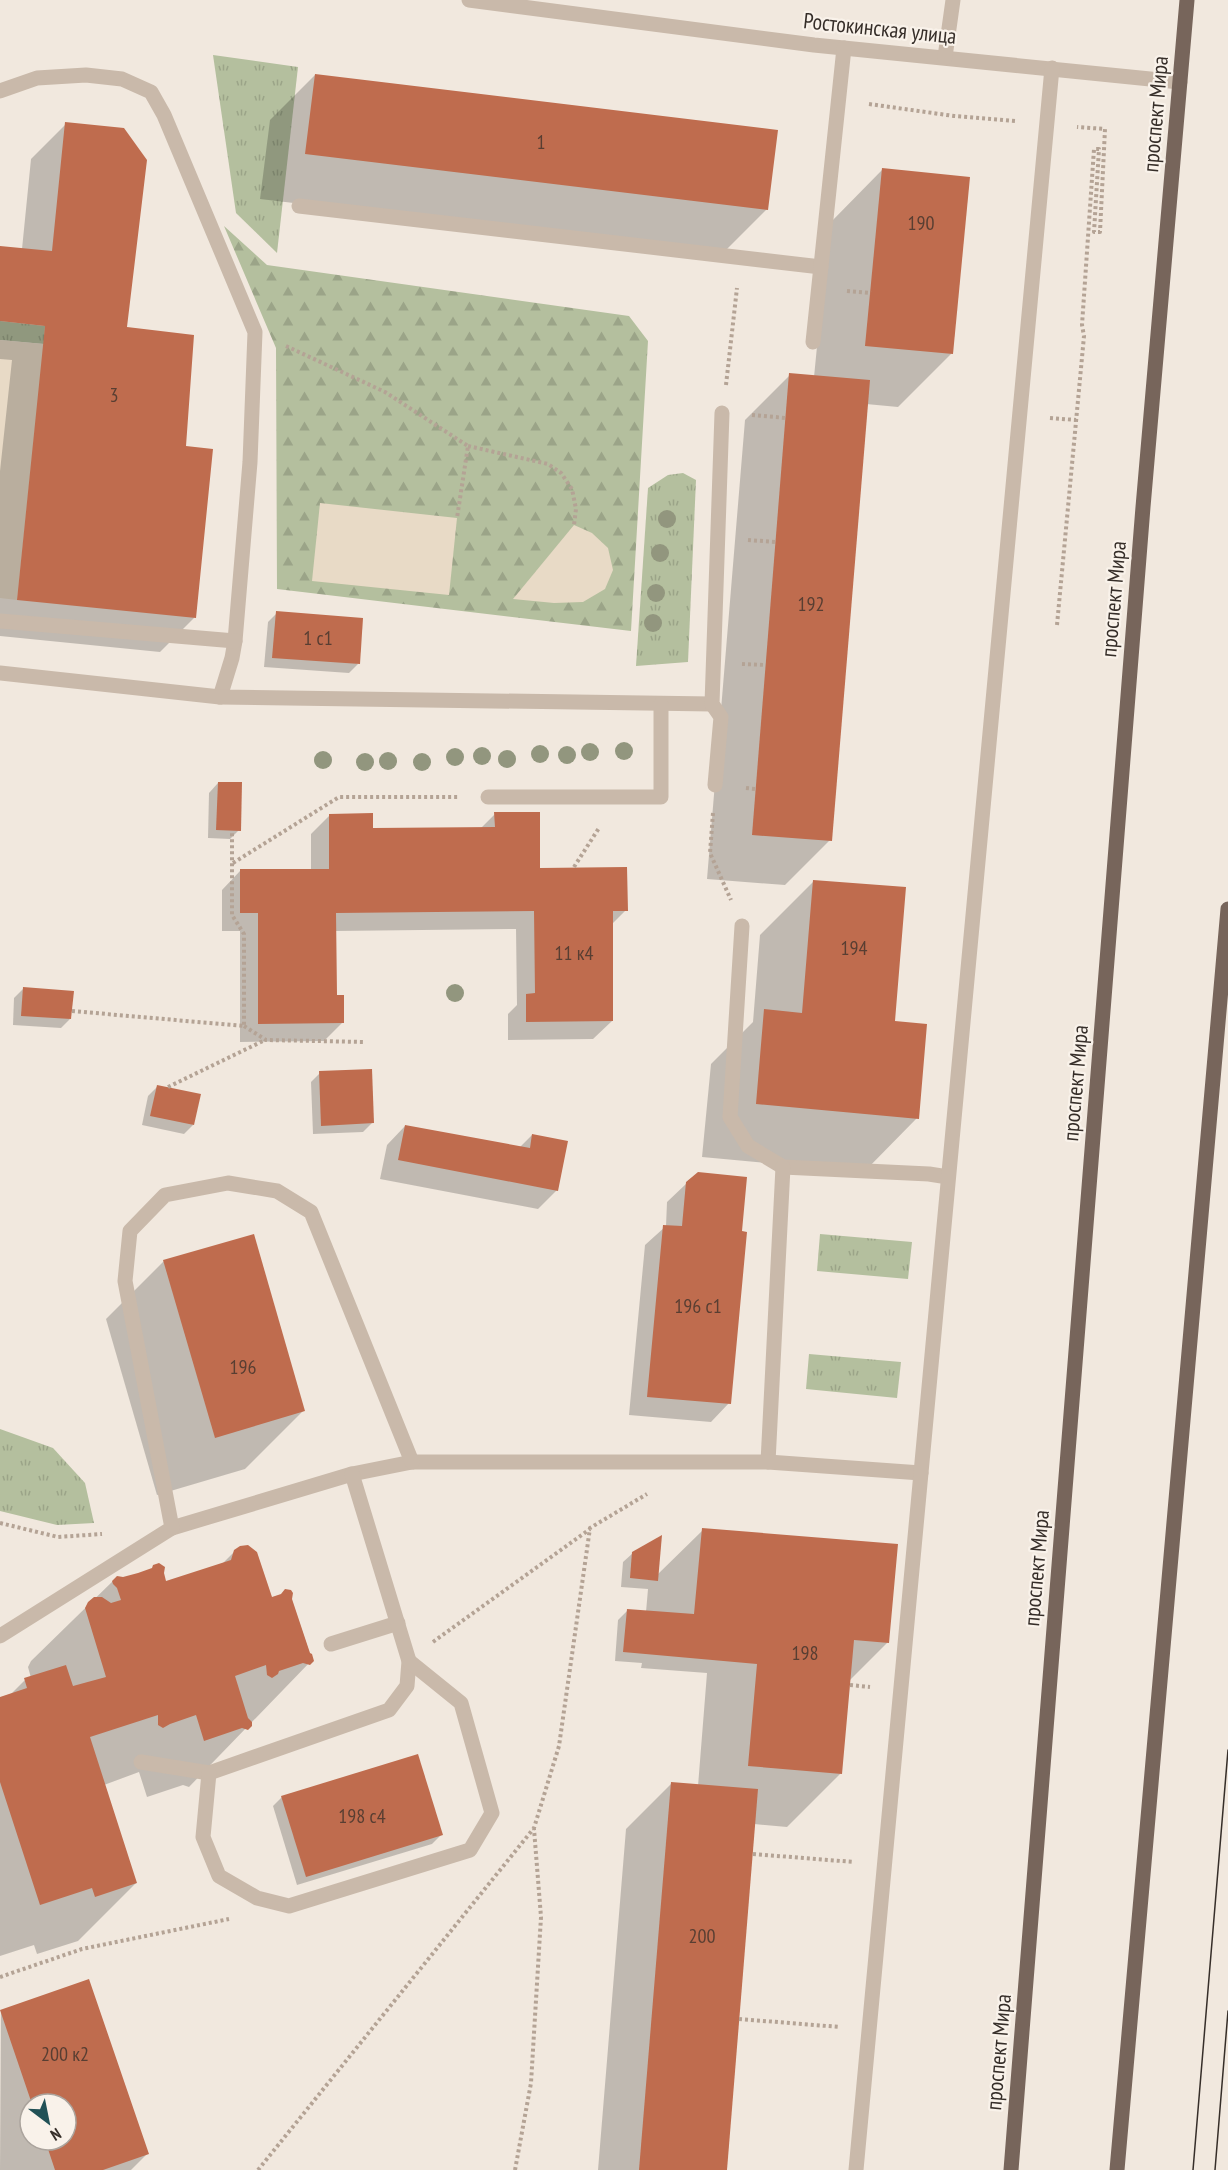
<svg xmlns="http://www.w3.org/2000/svg" width="1228" height="2170" font-family="'PT Sans Narrow',sans-serif">
<style>
.grass{fill:url(#grass-tufts)}
.forest{fill:url(#forest-firs)}
.plaza{fill:#e8dac6}
.shadow{fill:#0003;fill-rule:evenodd}
.building{fill:#bf6c4e}
.lines{fill:none;stroke-linecap:round;stroke-linejoin:round}
.path{stroke:#b4a395;stroke-width:4;stroke-dasharray:3 3;stroke-linecap:butt}
.minor{stroke:#c9b9aa;stroke-width:15}
.major{stroke:#77655b;stroke-width:15}
.tram{stroke:#362e29;stroke-width:1.5}
.tree{fill:#92967e}
.labels{text-anchor:middle;stroke-width:4.5;stroke-linejoin:round;paint-order:stroke}
.number-label{font-size:20px;fill:#583e32}
.street-label{font-size:22px;fill:#362e29;stroke:#f9f2ea}
</style>
<defs>
<pattern id="grass-tufts" width="24" height="20" patternUnits="userSpaceOnUse" patternTransform="scale(1.5)"><rect width="24" height="20" fill="#b4bf9e"/><path d="M3 7l-1-3M5 7V3M7 7l1-3M15 17l-1-3M17 17v-4M19 17l1-3" fill="none" stroke="#9ba488"/></pattern>
<pattern id="forest-firs" width="22" height="20" patternUnits="userSpaceOnUse" patternTransform="scale(1.5)"><rect width="22" height="20" fill="#b4bf9e"/><path d="M5 1l3.5 6h-7zM16 11l3.5 6h-7z" fill="#9ba488"/></pattern>
</defs>
<rect width="100%" height="100%" fill="#f1e8de"/>
<!-- grass -->
<g class="grass">
<polygon points="213,55 298,67 277,253 236,213"/>
<polygon points="0,321 45,326 44,344 0,340"/>
<polygon points="683,473 696,480 688,662 636,666 648,488 668,475"/>
<polygon points="820,1234 912,1242 908,1279 817,1271"/>
<polygon points="809,1354 901,1362 897,1398 806,1389"/>
<polygon points="0,1429 53,1448 85,1483 94,1523 57,1525 0,1511"/>
</g>
<!-- forest -->
<polygon class="forest" points="224,226 267,265 629,316 648,341 631,631 277,589 276,348"/>
<!-- plaza -->
<g class="plaza">
<polygon points="0,340 44,344 17,600 0,598"/>
<polygon points="320,503 457,518 449,595 312,581"/>
<polygon points="574,525 592,533 608,548 613,570 605,589 583,602 554,603 513,599"/>
</g>
<!-- shadow -->
<g class="shadow">
<polygon points="315,75 767,209 722,254 260,199 270,120"/>
<polygon points="66,124 126,329 184,448 194,618 160,652 0,636 0,471 12,360 0,359 0,247 22,249 31,159"/>
<polygon points="882,170 952,353 898,407 866,404 830,840 785,885 707,879 745,420 790,375 814,377 829,224"/>
<polygon points="277,613 358,664 349,673 264,667 268,622"/>
<polygon points="218,783 239,830 230,839 208,838 209,793"/>
<polygon points="495,814 538,869 626,910 611,925 612,1021 593,1039 508,1040 508,1014 517,1005 516,929 335,931 335,996 342,1023 324,1041 240,1042 240,931 222,931 222,890 240,871 311,870 311,834 330,815 372,829 480,829"/>
<polygon points="814,881 893,1023 917,1118 864,1172 702,1157 711,1064 753,1022 760,935"/>
<polygon points="24,988 70,1019 61,1028 13,1025 14,998"/>
<polygon points="320,1073 372,1123 363,1132 313,1134 311,1082"/>
<polygon points="157,1087 193,1125 184,1134 142,1125 148,1096"/>
<polygon points="405,1126 520,1147 532,1135 557,1190 538,1209 380,1179 387,1145"/>
<polygon points="687,1183 729,1403 711,1422 629,1415 645,1245 666,1226 667,1202"/>
<polygon points="164,1261 303,1411 245,1469 157,1495 106,1319"/>
<polygon points="703,1530 888,1642 849,1681 841,1773 787,1827 754,1824 725,2170 598,2170 626,1829 672,1783 698,1786 707,1673 641,1668 642,1663 615,1661 618,1620 628,1610 646,1612 648,1589 621,1587 623,1562 633,1553 657,1575"/>
<polygon points="235,1551 271,1599 291,1599 312,1660 189,1787 183,1785 147,1797 139,1772 104,1785 136,1883 78,1941 37,1954 34,1945 0,1956 0,1699 9,1696 25,1680 31,1678 28,1667 31,1661 115,1579 165,1583 221,1565"/>
<polygon points="282,1797 441,1835 432,1844 297,1885 273,1806"/>
<path d="M1,2011l146,143 -16,16h-131zM30,2104h36v36h-36z"/>
</g>
<!-- building -->
<g class="building">
<polygon points="315,74 778,130 768,210 305,154"/>
<polygon points="65,122 124,128 147,160 127,327 194,335 186,446 213,449 196,618 17,600 45,326 0,321 0,246 52,251"/>
<polygon points="882,168 970,177 953,354 865,346"/>
<polygon points="789,373 870,380 832,841 752,835"/>
<polygon points="276,611 363,618 360,664 272,658"/>
<polygon points="218,782 242,782 241,831 216,830"/>
<polygon points="494,812 540,812 540,868 627,867 628,911 613,911 613,1021 526,1022 526,994 535,993 534,911 336,913 337,995 344,995 344,1023 258,1024 258,913 240,913 240,869 329,869 329,814 373,813 373,828 495,827"/>
<polygon points="813,880 906,887 895,1021 927,1024 919,1119 756,1104 764,1009 802,1013"/>
<polygon points="23,987 74,991 71,1019 21,1016"/>
<polygon points="372,1069 374,1123 321,1126 319,1071"/>
<polygon points="157,1085 201,1094 194,1125 150,1116"/>
<polygon points="405,1125 530,1148 532,1134 568,1141 558,1191 398,1160"/>
<polygon points="698,1172 747,1177 742,1231 747,1232 731,1404 647,1397 663,1225 682,1226 686,1182"/>
<polygon points="254,1234 305,1411 215,1438 163,1260"/>
<polygon points="702,1528 898,1544 889,1643 854,1640 842,1774 748,1766 757,1664 623,1652 627,1609 694,1614"/>
<polygon points="662,1535 658,1581 630,1578 632,1552"/>
<polygon points="248,1545 257,1552 272,1597 281,1594 285,1589 291,1590 293,1593 292,1599 310,1653 312,1654 314,1661 310,1665 303,1663 279,1671 278,1674 272,1678 267,1675 266,1665 235,1676 248,1718 252,1722 252,1726 248,1730 242,1728 204,1741 196,1715 170,1724 163,1728 158,1725 158,1715 90,1737 137,1883 95,1897 92,1888 40,1905 0,1782 0,1697 27,1688 24,1678 66,1665 73,1686 106,1677 85,1608 88,1602 94,1597 102,1597 111,1603 121,1600 117,1588 113,1584 112,1581 117,1576 123,1577 138,1573 152,1568 153,1565 159,1563 165,1567 164,1573 166,1581 231,1560 234,1550 240,1546"/>
<polygon points="418,1754 443,1835 306,1877 281,1796"/>
<polygon points="671,1782 758,1789 727,2170 639,2170"/>
<polygon points="89,1979 149,2154 103,2170 55,2170 45,2140 66,2140 66,2104 32,2104 0,2010"/>
</g>
<g class="lines">
<!-- path -->
<g class="path">
<polyline points="869,104 954,116 1016,121"/>
<polyline points="847,291 871,293"/>
<polyline points="286,346 385,392 468,446 457,518"/>
<polyline points="726,385 737,288"/>
<polyline points="752,415 786,418"/>
<polyline points="1050,418 1076,420"/>
<polyline points="468,446 548,464 561,473 572,489 576,509 574,525"/>
<polyline points="748,540 776,542"/>
<polyline points="1057,625 1084,336 1082,325 1094,149 1099,149 1094,232 1100,232 1105,129 1077,127"/>
<polyline points="742,664 766,665"/>
<polyline points="746,788 755,789"/>
<polyline points="713,813 710,853 731,900"/>
<polyline points="233,863 339,797 460,797"/>
<polyline points="574,867 599,828"/>
<polyline points="72,1011 244,1026 244,934 232,915 232,831"/>
<polyline points="244,1026 266,1040 365,1042"/>
<polyline points="168,1087 265,1040"/>
<polyline points="0,1523 58,1537 102,1534"/>
<polyline points="433,1642 590,1529"/>
<polyline points="850,1685 870,1687"/>
<polyline points="753,1854 854,1862"/>
<polyline points="0,1977 82,1949 229,1919"/>
<polyline points="739,2019 840,2027"/>
<polyline points="258,2170 534,1828 559,1746 590,1528 647,1494"/>
<polyline points="515,2170 531,2083 541,1917 534,1829"/>
</g>
<!-- minor -->
<g class="minor">
<polyline points="469,0 814,45 1180,82"/>
<polyline points="945,57 953,0"/>
<polyline points="0,91 37,78 86,75 122,79 151,92 164,115 255,332 250,462 235,641 232,658 220,697"/>
<polyline points="299,206 821,267"/>
<polyline points="813,342 844,48"/>
<polyline points="0,621 235,641"/>
<polyline points="0,673 220,697 712,704"/>
<polyline points="715,785 721,717 712,704 722,413"/>
<polyline points="488,797 661,797 661,704"/>
<polyline points="742,926 730,1117 748,1146 783,1167 929,1174 948,1177"/>
<polyline points="768,1462 783,1167"/>
<polyline points="172,1528 352,1474 412,1462 768,1462 921,1473"/>
<polyline points="0,1636 172,1528 125,1281 130,1231 165,1195 228,1183 277,1191 311,1212 412,1462"/>
<polyline points="331,1644 398,1623"/>
<polyline points="141,1762 209,1773 389,1710 407,1686 409,1661 352,1474"/>
<polyline points="209,1773 203,1837 219,1876 257,1898 289,1906 470,1850 492,1813 461,1703 409,1661"/>
<polyline points="856,2170 1052,68"/>
</g>
<!-- major -->
<g class="major">
<polyline points="1011,2170 1143,507 1187,0"/>
<polyline points="1117,2170 1228,909"/>
</g>
<!-- tram -->
<g class="tram">
<polyline points="1193,2170 1228,1750"/>
<polyline points="1215,2170 1228,2011"/>
</g>
</g>
<!-- trees -->
<g class="tree">
<circle cx="667" cy="519" r="9"/>
<circle cx="660" cy="553" r="9"/>
<circle cx="656" cy="593" r="9"/>
<circle cx="653" cy="623" r="9"/>
<circle cx="624" cy="751" r="9"/>
<circle cx="590" cy="752" r="9"/>
<circle cx="540" cy="754" r="9"/>
<circle cx="567" cy="755" r="9"/>
<circle cx="482" cy="756" r="9"/>
<circle cx="455" cy="757" r="9"/>
<circle cx="507" cy="759" r="9"/>
<circle cx="323" cy="760" r="9"/>
<circle cx="388" cy="761" r="9"/>
<circle cx="365" cy="762" r="9"/>
<circle cx="422" cy="762" r="9"/>
<circle cx="455" cy="993" r="9"/>
</g>
<g class="labels">
<!-- number labels -->
<g class="number-label">
<text x="541" y="149">1</text>
<text x="921" y="230">190</text>
<text x="114" y="402">3</text>
<text x="811" y="611">192</text>
<text x="318" y="645">1 с1</text>
<text x="854" y="955">194</text>
<text x="574" y="960">11 к4</text>
<text x="698" y="1313">196 с1</text>
<text x="243" y="1374">196</text>
<text x="805" y="1660">198</text>
<text x="362" y="1823">198 с4</text>
<text x="702" y="1943">200</text>
<text x="65" y="2061">200 к2</text>
</g>
<!-- street labels -->
<g class="street-label">
<text transform="translate(880 28) rotate(6)" y="8">Ростокинская улица</text>
<text transform="translate(1155 114) rotate(-85)" y="8">проспект Мира</text>
<text transform="translate(1113 599) rotate(-85)" y="8">проспект Мира</text>
<text transform="translate(1075 1083) rotate(-85)" y="8">проспект Мира</text>
<text transform="translate(1036 1568) rotate(-85)" y="8">проспект Мира</text>
<text transform="translate(998 2052) rotate(-85)" y="8">проспект Мира</text>
</g>
</g>
<!-- north arrow -->
<g transform="translate(48 2122) rotate(148)"><circle r="28" fill="#f9f2ea" stroke="#aba49d" stroke-width="1.5"/>
<path d="M0-4.5L10 22L0 15L-10 22Z" fill="#215156"/>
<text y="-9" font-size="16" font-weight="bold" text-anchor="middle" fill="#362e29">N</text>
</g>
</svg>
